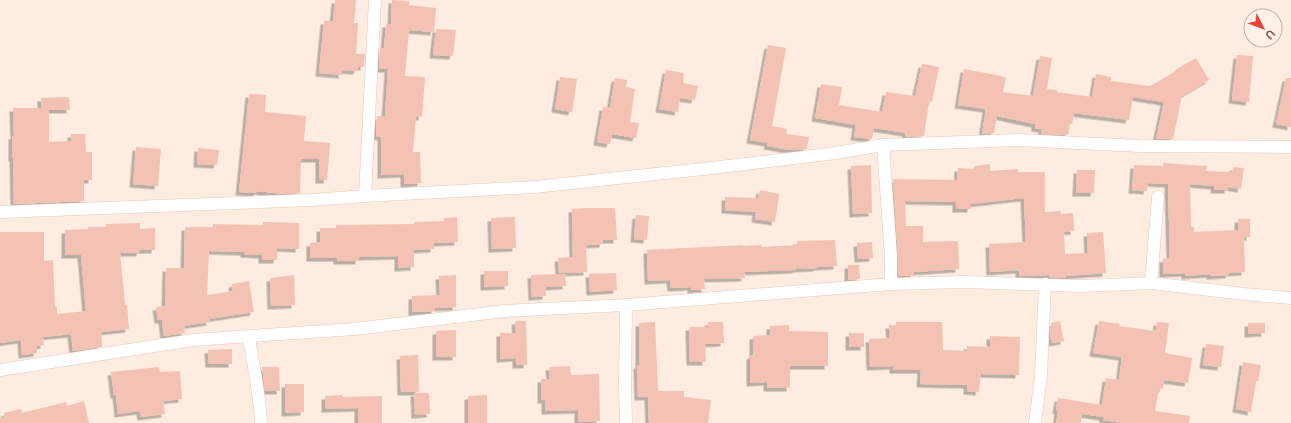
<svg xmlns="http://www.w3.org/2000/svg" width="1291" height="423" font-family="'Varela Round',sans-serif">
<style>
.building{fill:#f4c2b5;filter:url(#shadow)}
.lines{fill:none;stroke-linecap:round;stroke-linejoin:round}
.minor-casing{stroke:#e4c8be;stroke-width:13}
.minor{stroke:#fff;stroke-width:12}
</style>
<defs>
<filter id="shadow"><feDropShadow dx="-3.5" dy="3.5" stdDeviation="0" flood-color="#0004"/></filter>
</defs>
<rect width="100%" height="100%" fill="#fdecdf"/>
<!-- building -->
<g class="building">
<polygon points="335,0 356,0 354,23 358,23 356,54 365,54 364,67 358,67 357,71 342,70 342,75 319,73 324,21 333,21"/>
<polygon points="392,0 409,1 409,5 436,8 434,32 409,30 405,76 425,77 422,117 416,116 413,152 420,152 421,183 404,184 404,174 381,175 381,137 376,136 376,126 377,116 385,116 388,69 379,69 380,48 384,49 386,24 391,24"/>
<polygon points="436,29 456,30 453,56 433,55"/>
<polygon points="768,45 786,48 772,126 787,129 786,134 809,137 807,149 796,150 784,149 767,146 768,143 750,140"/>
<polygon points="1237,55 1253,56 1249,102 1232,100"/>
<polygon points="1040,56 1052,58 1047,89 1057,90 1057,92 1092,97 1096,74 1111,77 1111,81 1150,86 1176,71 1175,70 1196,58 1209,80 1182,96 1173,139 1156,139 1164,102 1133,97 1129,120 1074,113 1072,124 1070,124 1068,135 1041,134 1042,129 1035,128 1035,124 997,116 994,133 982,134 986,109 958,105 964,69 1006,77 1003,92 1033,96"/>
<polygon points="922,64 939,67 932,102 929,101 924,136 908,137 905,136 906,133 874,128 872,139 854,137 856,125 815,118 821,84 842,87 839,105 882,112 886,92 915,96"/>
<polygon points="666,70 684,73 683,83 698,86 695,100 680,98 678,112 659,109"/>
<polygon points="560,77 577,79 572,112 555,109"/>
<polygon points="615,78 627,80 626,87 635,89 630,122 639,123 636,138 612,134 610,144 597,142 603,107 610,108"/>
<polygon points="1286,78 1291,78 1291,127 1276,124"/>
<polygon points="249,94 266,95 265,112 306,116 304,141 330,143 327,180 319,180 319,159 301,159 300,193 284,194 257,191 257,193 239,192"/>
<polygon points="69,97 70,110 49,110 49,142 71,141 71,134 85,134 86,152 92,152 92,180 84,180 84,201 14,204 13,158 12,158 12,136 14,136 13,108 41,108 41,98"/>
<polygon points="136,147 161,149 158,186 133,184"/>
<polygon points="198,148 219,150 217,165 197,164"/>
<polygon points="1163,163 1207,166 1206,171 1232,172 1233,167 1244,168 1241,189 1228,187 1228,190 1214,190 1214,186 1190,184 1191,227 1194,227 1194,232 1238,230 1238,219 1250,219 1250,237 1244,237 1245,272 1229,273 1229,275 1210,276 1210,274 1185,276 1185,273 1163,274 1163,259 1170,258 1168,184 1148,183 1147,191 1132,190 1134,165 1163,166"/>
<polygon points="990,164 990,171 1018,169 1018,172 1045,172 1045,212 1061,211 1061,214 1073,213 1074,231 1064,232 1065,254 1088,253 1087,233 1103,232 1106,273 1066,276 1066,278 1049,277 1049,275 1019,276 1019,270 990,272 989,244 1026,242 1024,198 971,204 971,209 956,209 956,202 905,201 906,226 923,226 923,242 958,241 959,269 914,272 914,276 898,276 898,256 893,179 957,180 958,168 974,169 974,166"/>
<polygon points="871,165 872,213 853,214 851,166"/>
<polygon points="1077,170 1095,170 1094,193 1076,193"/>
<polygon points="760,190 779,194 775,222 755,219 756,212 725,210 725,197 758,198"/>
<polygon points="589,208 615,208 617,240 603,240 603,244 586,245 587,272 559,273 558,258 573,257 572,209"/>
<polygon points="636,215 649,216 647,240 634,239"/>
<polygon points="457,217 458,242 434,243 434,249 414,250 414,267 398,268 398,256 359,257 359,261 337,261 337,258 310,258 310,243 320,242 320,228 336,228 336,225 414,224 414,222 444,221 444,218"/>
<polygon points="515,217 516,248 492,249 491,218"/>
<polygon points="263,222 299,223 299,249 277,248 277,260 262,260 262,255 244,254 244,252 209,251 207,295 233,291 232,284 249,281 254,312 209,319 210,322 184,326 185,333 164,336 162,320 158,320 156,307 165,306 166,268 184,268 185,227 213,227 213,224 263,225"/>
<polygon points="140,223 140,229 155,228 155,250 140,250 140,253 120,253 125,305 127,305 129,329 101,332 102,347 73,351 71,334 43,337 44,345 37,346 37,353 22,355 21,340 0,343 0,232 44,232 44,261 53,260 55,307 57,307 57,314 86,311 81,255 65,255 65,230 88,229 88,227 106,227 106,224"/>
<polygon points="835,240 837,266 817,267 817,268 796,269 796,270 744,272 745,278 704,279 705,289 691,290 691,287 671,288 670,280 648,281 647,250 743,245 743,246 761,245 761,247 797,245 797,241"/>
<polygon points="872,242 873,258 858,259 857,243"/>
<polygon points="848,265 859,265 860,279 848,280"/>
<polygon points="484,271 508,271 508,286 484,287"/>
<polygon points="616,273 617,290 590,292 589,274"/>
<polygon points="565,274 566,286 546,287 546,296 532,297 531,275"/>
<polygon points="294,275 295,305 271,306 270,278"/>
<polygon points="456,275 456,307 435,308 435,311 412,312 412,296 440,295 439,276"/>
<polygon points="515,321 526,321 527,365 516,365 516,358 500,359 500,333 516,333"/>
<polygon points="1060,321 1064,341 1052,343 1050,335 1051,323"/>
<polygon points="1099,321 1120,324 1119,326 1156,331 1157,322 1169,323 1165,353 1192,358 1188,383 1164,380 1163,389 1159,388 1155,411 1190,416 1189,423 1122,423 1103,420 1103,417 1082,414 1081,423 1056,423 1058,411 1056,410 1058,398 1102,405 1106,378 1119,380 1122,357 1093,353"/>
<polygon points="655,322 658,391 684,391 684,397 711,400 708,423 649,423 648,397 638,397 637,365 639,365 639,323"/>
<polygon points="708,322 723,322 724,343 705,344 706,362 690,362 689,327 708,327"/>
<polygon points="896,322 942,322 943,350 967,351 967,346 990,347 990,336 1020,337 1019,375 981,374 979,392 967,391 967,385 920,384 921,370 893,370 893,366 870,367 869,339 890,338 889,325 896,325"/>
<polygon points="1248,323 1265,323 1265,333 1248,334"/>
<polygon points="789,325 789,331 828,332 828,366 790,366 790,388 767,388 767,382 750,383 750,356 753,355 753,336 770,335 770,326"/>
<polygon points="456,330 456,357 436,357 436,331"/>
<rect x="849" y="333" width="15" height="14"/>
<polygon points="1206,344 1224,346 1221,367 1203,365"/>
<polygon points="232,349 232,364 209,364 208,350"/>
<polygon points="418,355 419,392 401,392 400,356"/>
<polygon points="1243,362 1261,365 1258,381 1256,381 1251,412 1236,409"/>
<polygon points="570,366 571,375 599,374 600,421 578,422 578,410 545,411 545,400 541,400 541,379 550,379 549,367"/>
<polygon points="159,367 160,372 180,371 182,399 163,401 165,414 141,417 140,411 118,414 116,395 114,395 111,372"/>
<polygon points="262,367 279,367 280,391 265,391"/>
<polygon points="285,384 304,384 304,412 285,413"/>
<polygon points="414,393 429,393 430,414 415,415"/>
<polygon points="342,395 342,397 382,396 382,423 358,423 358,408 325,409 325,396"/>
<polygon points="487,395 487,423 468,423 468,396"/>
<polygon points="84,401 89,423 0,423 0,418 5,417 4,413 21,409 22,413 66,402 67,406"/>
</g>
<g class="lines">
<!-- minor casing -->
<g class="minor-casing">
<g id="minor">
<polyline points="883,145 891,257 891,284"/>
<polyline points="365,196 375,0"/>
<polyline points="0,212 312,200 365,196 534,187 712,168 836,153 883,145 1018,140 1140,146 1291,147"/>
<polyline points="1151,283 1158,197"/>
<path d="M249,337c4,28 11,57 12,86"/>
<polyline points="0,370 193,340 355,329 505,311 626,305 891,284 964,282 1083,286 1151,283 1244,294 1291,298"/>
<polyline points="626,423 625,385 626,305"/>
<polyline points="1035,423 1041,376 1045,284"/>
</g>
</g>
<!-- minor -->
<use href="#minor" class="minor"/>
</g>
<!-- north arrow -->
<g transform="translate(1263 28) rotate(132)"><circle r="19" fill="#fff1e7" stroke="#c8afa7"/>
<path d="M0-3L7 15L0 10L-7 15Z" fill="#ef413c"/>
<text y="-6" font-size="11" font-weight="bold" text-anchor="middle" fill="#754d46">U</text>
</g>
</svg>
